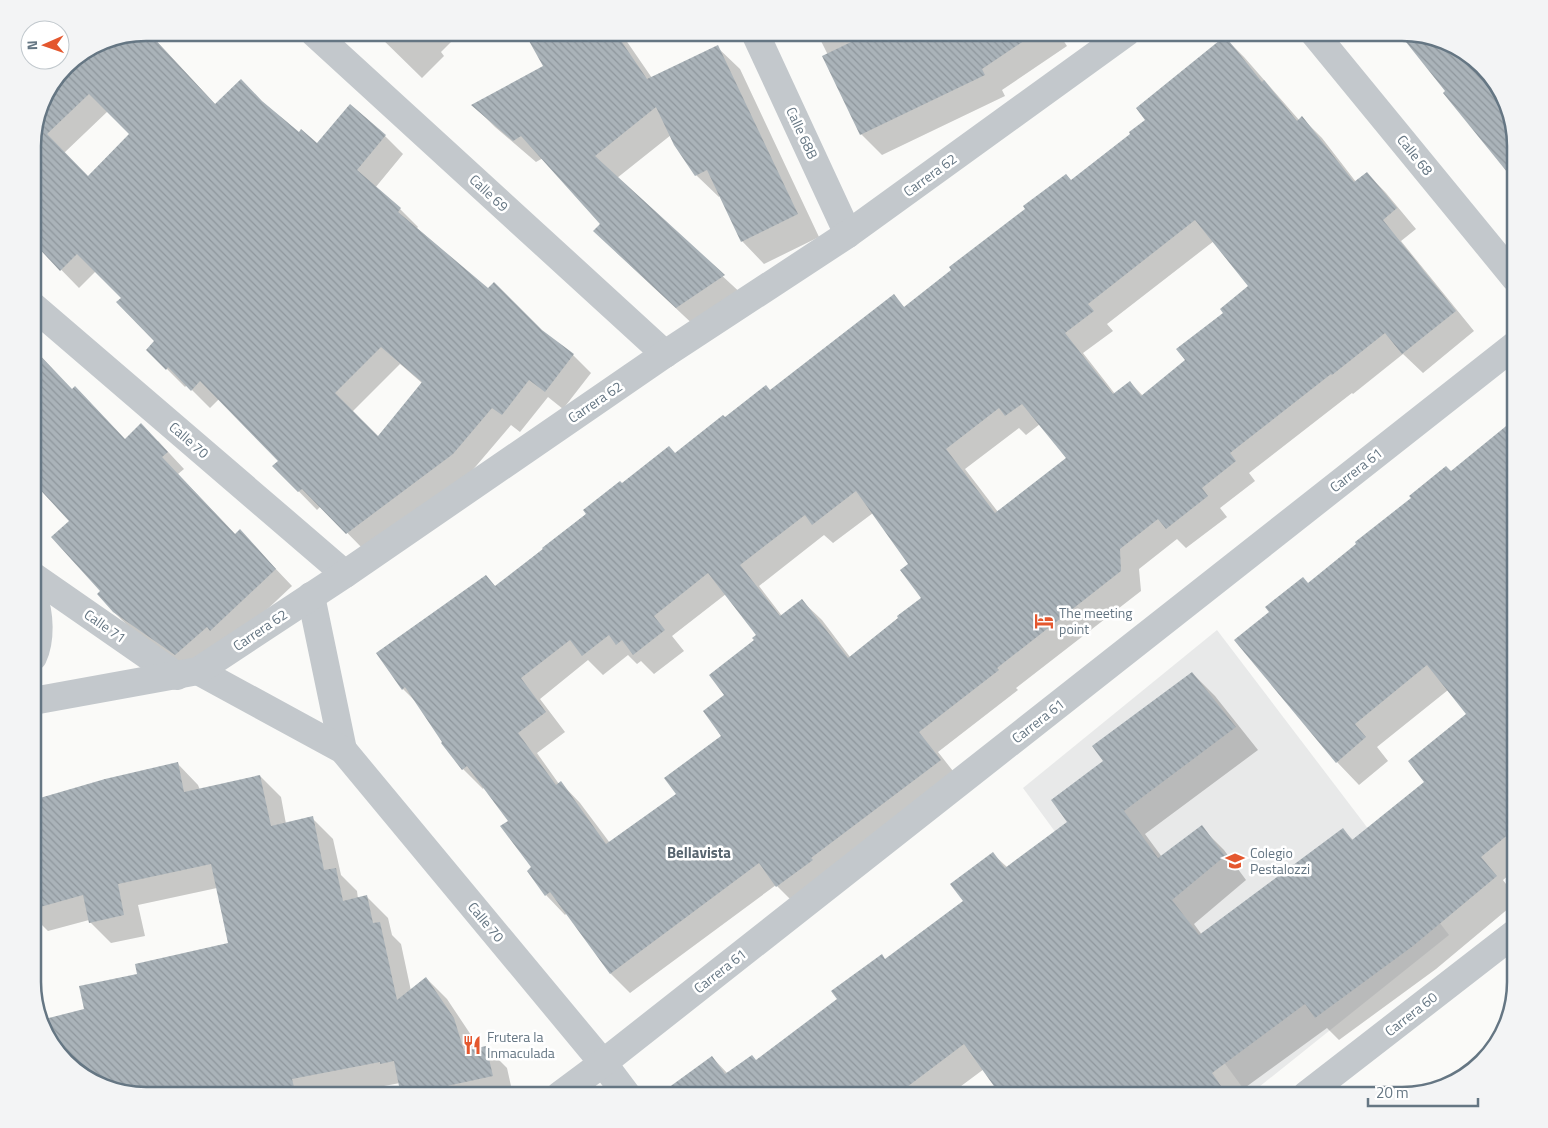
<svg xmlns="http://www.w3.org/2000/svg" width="1548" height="1128" font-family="'Titillium Web',sans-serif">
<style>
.built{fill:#e8e9e9}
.shadow{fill:#0003;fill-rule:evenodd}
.building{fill:url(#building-back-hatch);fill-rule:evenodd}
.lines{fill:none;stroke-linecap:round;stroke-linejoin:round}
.minor{stroke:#c3c8cc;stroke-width:28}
.tertiary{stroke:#c3c8cc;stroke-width:28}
.labels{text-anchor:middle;stroke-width:5;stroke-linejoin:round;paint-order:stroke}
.street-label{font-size:14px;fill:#657683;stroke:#fff}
.poi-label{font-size:14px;fill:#657683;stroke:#fff;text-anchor:start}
.neighbourhood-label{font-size:15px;font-weight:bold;fill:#57646e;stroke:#fff}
.rim{fill:none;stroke:#657683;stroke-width:2.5}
</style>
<defs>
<pattern id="building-back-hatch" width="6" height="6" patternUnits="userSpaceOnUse" patternTransform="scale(1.25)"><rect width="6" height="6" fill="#aab3b9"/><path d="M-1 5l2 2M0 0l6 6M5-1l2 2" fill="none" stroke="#8e969c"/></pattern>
</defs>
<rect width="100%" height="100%" fill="#fafaf8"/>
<!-- built -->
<polygon class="built" points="1217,630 1449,935 1249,1095 1248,1095 1023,788"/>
<!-- shadow -->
<g class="shadow">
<path d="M146,32l3,1 67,72 48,-1 35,30 18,10 68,-8 18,18 -28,34 25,21 18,18 -1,1 71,62 85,65 18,18 -28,36 -15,-12 -28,35 -9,-7 -40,47 -106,79 -44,-45 -4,4 -43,-44 6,-5 -61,-62 -9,9 -23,-23 -2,2 -18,-18 -11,-28 -33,-43 -27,-27 -17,17 -39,-40 -3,3 -4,-4v-109l11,-43 27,-34 32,-20zM108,111l22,23 -42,43 -24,-24zM400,364l22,19 -44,55 -26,-26z"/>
<polygon points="376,33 460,33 441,52 444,56 422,78"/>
<polygon points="525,33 621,33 652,78 717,47 740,69 819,237 764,264 742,241 720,196 719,197 696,175 671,135 617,178 746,298 699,330 617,253 601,224 543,158 536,162 495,127 473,105 545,66"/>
<polygon points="817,33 1068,33 1061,37 1067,46 1002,90 1005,96 882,155 861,134 828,55"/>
<path d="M1225,38l19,19 55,63 3,-2 20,20 34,44 11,-9 19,20 30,36 -15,12 73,90 -51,42 -20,-19 -50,40 -1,-1 -103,80 6,8 -35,27 7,9 -41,31 -9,-9 -38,30 2,22 -125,97 2,2 -80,62 22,28 -163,126 -21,-21 -146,108 -20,-20 -43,-60 -2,2 -19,-20 -37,-74 -25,-34 -1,2 -20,-20 -44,-64 -16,-16 83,-112 10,10 126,-102 53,-31 50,-35 45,-28 123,-95 12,12 227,-174zM1214,241l35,45 -24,27 -38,47 -44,36 -13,-14 -15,12 -32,-41 30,-22 -6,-7zM1040,424l27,34 -69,54 -33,-43 54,-41 7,7zM873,513l36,51 14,34 -73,59 -28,-37 -20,-19 -20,15 -23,-30 65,-51 9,8zM726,594l32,41 -32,60 -3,41 -45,58 -68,49 -30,-40 -19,-20 -2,1 -22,-31 28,-21 -25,-33 48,-39 15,15 25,-20 9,9 4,-3 13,13 30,-23 -12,-15z"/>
<polygon points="33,353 72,390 75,387 125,440 158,441 184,469 178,474 236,535 256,548 292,586 228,646 192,671 131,629 114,612 102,591 71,521 33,480"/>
<polygon points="1515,435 1515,870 1503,880 1515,896 1515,903 1436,969 1339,1040 1327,1028 1235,1095 1003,1095 984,1069 949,1095 683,1095 712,1057 728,1074 756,1061 838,999 886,960 964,902 993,854 1008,868 1069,822 1105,761 1192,673 1215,696 1258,750 1145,834 1162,857 1201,827 1224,850 1246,880 1194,924 1202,935 1343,830 1354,841 1426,782 1468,715 1448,690 1377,747 1388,761 1359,785 1337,762 1309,585 1451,472"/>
<polygon points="177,763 198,785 200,790 260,776 281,797 286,824 312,818 333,839 341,875 357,891 358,899 367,897 388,918 392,935 401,944 411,991 426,978 447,999 475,1041 477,1049 486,1047 507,1068 513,1095 403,1095 400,1083 336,1095 146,1095 77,1072 44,1033 41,1021 86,1010 138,975 229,944 217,888 138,905 145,936 111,943 90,922 89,920 48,931 36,919 33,920 33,796 37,800"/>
</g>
<!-- building -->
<g class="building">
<path d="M148,32l67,72 26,-25 21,22 37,31 2,-3 16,14 33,-39 36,31 -29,35 44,38 -3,4 90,76 6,-6 48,48 32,24 -29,38 -16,-12 -27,35 -10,-7 -39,46 -107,80 -44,-45 -4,3 -26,-26 6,-5 -78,-80 -9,10 -23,-24 -2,3 -20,-20 8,-9 -38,-39 5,-4 -44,-44 -17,17 -27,-29v-104l11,-43 27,-34 32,-20zM89,94l40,40 -41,42 -41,-42zM381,347l41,35 -44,54 -43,-43z"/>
<polygon points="524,32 615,32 647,79 718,45 798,214 741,242 707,170 695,176 674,145 656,107 595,156 725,275 676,308 593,231 600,224 521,136 513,141 471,105 543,66"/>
<polygon points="872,32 1037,32 982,69 985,75 860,135 822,56"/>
<polygon points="1398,32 1402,32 1471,56 1504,95 1516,146 1516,183 1443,93 1445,91"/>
<path d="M1225,36l37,46 2,-2 33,41 5,-5 52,66 13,-10 30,36 -14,12 73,91 -54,43 -17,-21 -53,42 -1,-1 -101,79 6,8 -34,27 6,8 -42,33 -8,-10 -38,30 1,22 -124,97 2,2 -80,62 22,28 -130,98 2,2 -37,27 -17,-24 -149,111 -60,-82 -5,4 -18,-25 4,-4 -31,-41 8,-5 -41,-55 -5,4 -21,-27 1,-1 -37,-55 -3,3 -26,-37 110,-78 9,11 48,-37 -1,-1 44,-34 -3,-4 37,-29 2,2 47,-37 6,7 48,-38 2,2 41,-32 4,5 124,-96 10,13 47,-37 -2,-3 76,-58 -2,-3 43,-32 5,6 59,-46 -1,-2 16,-12 -9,-12zM1195,220l53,66 -28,23 3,4 -47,36 9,11 -44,36 -11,-15 -17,13 -48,-61 29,-22 -6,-7zM1022,404l44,54 -71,55 -49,-64 53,-41 6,8zM856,491l52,73 -8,6 21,28 -24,18 1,2 -50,40 -46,-59 -22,17 -40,-51 65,-50 7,10zM708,573l48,62 -4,3 2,2 -45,35 15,20 -21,16 18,25 -57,42 12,16 -70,50 -45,-63 -5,4 -38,-52 28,-21 -25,-34 49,-38 12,16 27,-21 7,10 6,-5 11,15 32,-25 -11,-14z"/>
<polygon points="33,348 72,389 75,386 125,439 141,423 168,452 162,457 235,534 240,529 276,569 210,631 207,627 175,655 113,612 97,594 100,591 51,537 69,521 33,482"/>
<polygon points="1516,418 1516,828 1481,857 1497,876 1413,946 1315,1018 1305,1004 1212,1073 1228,1096 1001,1096 964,1044 895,1096 657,1096 712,1056 725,1074 752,1055 756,1060 837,999 831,991 882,954 885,959 963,901 950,884 993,852 1005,868 1067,822 1051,800 1103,761 1092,746 1192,672 1236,727 1124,811 1158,858 1202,825 1225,856 1172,900 1199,935 1343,828 1352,840 1424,782 1408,761 1466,714 1427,665 1355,724 1366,737 1336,763 1234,640 1269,612 1265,607 1303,577 1308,583 1356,544 1355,542 1411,498 1409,496 1446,466 1451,471"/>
<polygon points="178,762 184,792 260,775 271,826 313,816 324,870 336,868 343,901 367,895 373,923 380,922 397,1000 426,977 454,1018 464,1051 486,1046 493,1076 401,1096 394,1061 380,1064 380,1062 292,1079 294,1087 257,1096 146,1096 77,1072 44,1033 41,1020 84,1009 79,986 137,974 135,964 228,943 211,864 118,884 124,915 89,923 83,895 33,909 33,800 105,779"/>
</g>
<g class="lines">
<!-- minor -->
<g class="minor">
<polyline points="314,33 665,354"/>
<polyline points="755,33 848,234"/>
<polyline points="33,306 345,574"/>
<polyline points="33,576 177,676"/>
<polyline points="311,596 343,750"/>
<path d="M33,657c8,-17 7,-43 0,-61"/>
<polyline points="198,671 343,750 603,1063 627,1095"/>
<polyline points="33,701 198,671 345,574 665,354 848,234 1126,33"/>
<polyline points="560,1095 603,1063 1515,345"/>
<polyline points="1306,1095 1515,933"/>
</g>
<!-- tertiary -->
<polyline class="tertiary" points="1314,33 1515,278"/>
</g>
<!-- icons -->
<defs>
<g id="hotel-bare" transform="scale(1.5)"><path d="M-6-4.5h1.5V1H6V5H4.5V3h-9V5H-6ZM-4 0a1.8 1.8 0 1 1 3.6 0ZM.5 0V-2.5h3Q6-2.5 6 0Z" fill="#e4572e" stroke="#fff" stroke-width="2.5" paint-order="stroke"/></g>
<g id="school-bare" transform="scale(1.5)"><path d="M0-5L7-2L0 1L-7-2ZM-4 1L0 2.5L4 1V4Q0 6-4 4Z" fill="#e4572e" stroke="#fff" stroke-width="2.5" paint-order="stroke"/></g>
<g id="restaurant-bare" transform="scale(1.5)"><path d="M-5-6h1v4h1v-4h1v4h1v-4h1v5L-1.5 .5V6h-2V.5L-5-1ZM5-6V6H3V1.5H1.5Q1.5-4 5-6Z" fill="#e4572e" stroke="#fff" stroke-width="2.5" paint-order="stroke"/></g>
</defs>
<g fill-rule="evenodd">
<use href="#hotel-bare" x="1044" y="621"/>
<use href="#school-bare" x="1235" y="861"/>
<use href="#restaurant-bare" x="472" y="1045"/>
</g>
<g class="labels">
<!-- street labels -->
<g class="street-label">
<text transform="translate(802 133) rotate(65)" y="5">Calle 68B</text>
<text transform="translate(1415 155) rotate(51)" y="5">Calle 68</text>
<text transform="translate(930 175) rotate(-36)" y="5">Carrera 62</text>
<text transform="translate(489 193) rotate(43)" y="5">Calle 69</text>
<text transform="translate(595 402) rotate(-34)" y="5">Carrera 62</text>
<text transform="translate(189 440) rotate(41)" y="5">Calle 70</text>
<text transform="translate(1356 470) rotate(-38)" y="5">Carrera 61</text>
<text transform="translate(105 626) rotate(35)" y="5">Calle 71</text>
<text transform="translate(260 630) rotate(-34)" y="5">Carrera 62</text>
<text transform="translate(1038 721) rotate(-38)" y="5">Carrera 61</text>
<text transform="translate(486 922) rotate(50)" y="5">Calle 70</text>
<text transform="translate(720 971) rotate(-38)" y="5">Carrera 61</text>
<text transform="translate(1411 1014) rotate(-38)" y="5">Carrera 60</text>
</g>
<!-- poi labels -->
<g class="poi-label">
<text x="1059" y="618">The meeting<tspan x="1059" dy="16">point</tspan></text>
<text x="1250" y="858">Colegio<tspan x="1250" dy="16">Pestalozzi</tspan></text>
<text x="487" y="1042">Frutera la<tspan x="487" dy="16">Inmaculada</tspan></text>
</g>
<!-- neighbourhood labels -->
<g class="neighbourhood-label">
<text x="699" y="858">Bellavista</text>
</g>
</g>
<!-- crop -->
<path d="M0 0H1548V1128H0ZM146 41H1402A105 105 0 0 1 1507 146V982A105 105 0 0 1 1402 1087H146A105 105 0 0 1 41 982V146A105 105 0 0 1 146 41Z" fill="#f3f4f5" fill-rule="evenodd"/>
<path class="rim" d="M146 41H1402A105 105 0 0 1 1507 146V982A105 105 0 0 1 1402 1087H146A105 105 0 0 1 41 982V146A105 105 0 0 1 146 41Z"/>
<!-- north arrow -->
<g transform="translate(45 45) rotate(268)"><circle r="24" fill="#ffffff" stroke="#c1c8cd"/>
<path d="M0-4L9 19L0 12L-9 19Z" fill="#e4572e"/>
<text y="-8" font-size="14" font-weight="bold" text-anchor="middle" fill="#657683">N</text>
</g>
<!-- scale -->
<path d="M1368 1098v8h110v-8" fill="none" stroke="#657683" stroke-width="2.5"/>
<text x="1376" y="1098" font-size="15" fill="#657683" stroke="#ffffff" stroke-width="4" paint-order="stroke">20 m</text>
</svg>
